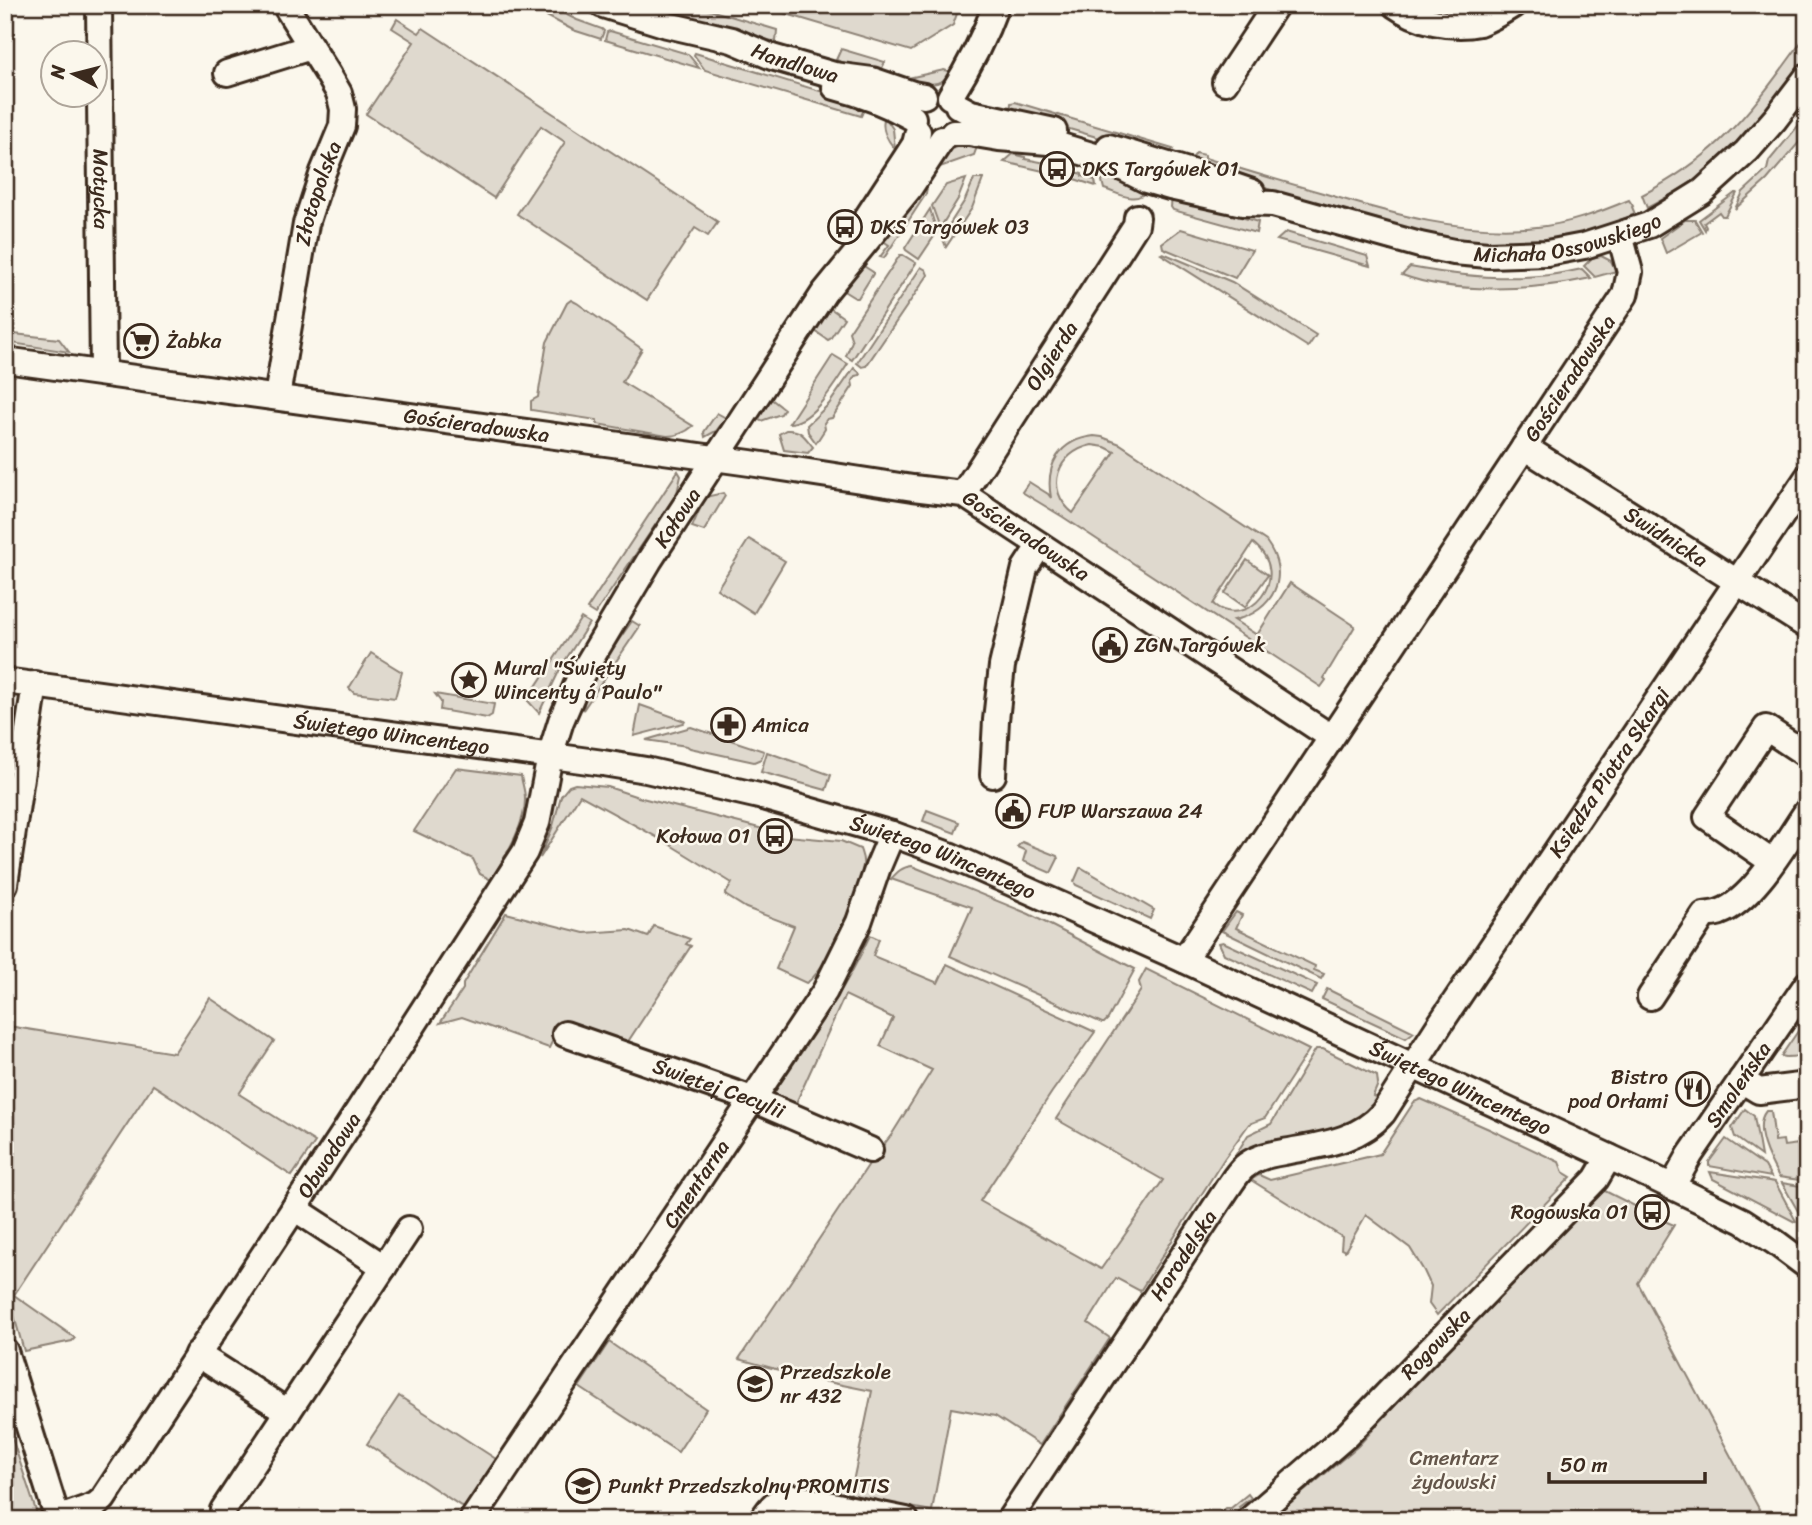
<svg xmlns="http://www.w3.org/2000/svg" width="1812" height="1525" font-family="Sriracha,sans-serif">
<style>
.green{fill:#dfd9ce;stroke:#8d8276;stroke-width:2;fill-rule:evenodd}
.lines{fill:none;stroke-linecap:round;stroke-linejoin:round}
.minor-casing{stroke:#3b2a1e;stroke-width:30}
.minor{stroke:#fbf7ec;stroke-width:24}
.labels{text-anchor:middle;stroke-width:5;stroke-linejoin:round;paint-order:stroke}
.street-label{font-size:21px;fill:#3b2a1e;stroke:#fbf7ec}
.poi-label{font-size:21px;fill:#3b2a1e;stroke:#fbf7ec;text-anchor:start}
.park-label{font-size:21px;fill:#64564a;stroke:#fbf7ec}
</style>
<rect width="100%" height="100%" fill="#fbf7ec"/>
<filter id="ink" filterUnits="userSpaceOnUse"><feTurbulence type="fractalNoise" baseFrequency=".0143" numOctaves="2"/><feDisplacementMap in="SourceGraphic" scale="14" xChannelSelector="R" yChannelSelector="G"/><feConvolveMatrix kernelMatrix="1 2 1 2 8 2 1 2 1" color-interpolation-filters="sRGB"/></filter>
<g filter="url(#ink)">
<!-- green -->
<g class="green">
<polygon points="526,5 547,5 577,20 602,29 604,31 601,39 573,30"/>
<polygon points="641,5 693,5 777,30 776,42"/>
<polygon points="756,5 960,5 953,25 911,51"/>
<polygon points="397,19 419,33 423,28 718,222 708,236 695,228 647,300 517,214 565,142 541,126 494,198 366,114 414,42 392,28"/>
<polygon points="610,31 688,54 699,68 605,40 607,32"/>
<path d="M1807,34v22l-44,59 -3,1c-20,39 -75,72 -113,92l-5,-13c29,-15 56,-33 80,-56 32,-30 59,-69 85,-105z"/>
<polygon points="841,49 885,62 879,74 836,60"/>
<polygon points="695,53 866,105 861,116 705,70 694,55"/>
<path d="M944,70l7,2c-11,18 -30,12 -47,7z"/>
<polygon points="1015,102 1173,149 1168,158 1049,123 1010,114 1011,103"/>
<polygon points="1807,115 1807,133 1767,180 1735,209 1743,192 1767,170 1769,161"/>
<path d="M885,117l8,12 2,20c-7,-8 -15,-21 -10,-32z"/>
<path d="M968,144h10l-4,11 -34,12 -6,-1c12,-15 16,-18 34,-22z"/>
<path d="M1196,153l9,2v3c39,12 79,24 118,35 69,21 141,42 214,34 32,-3 63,-15 92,-27l4,6 -1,1 3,7c-111,50 -200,27 -311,-8 -44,-13 -88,-27 -132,-40l-1,-6z"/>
<polygon points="1013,154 1025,157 1025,159 1046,163 1045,168 1070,175 1072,171 1082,174 1082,176 1095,180 1096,186 1065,176 1004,162"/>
<path d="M1103,177l45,13c-12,15 -28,4 -44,-1l-2,-8z"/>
<polygon points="966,179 958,199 940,228 932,206 946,185"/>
<polygon points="974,179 983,179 972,208 946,247 942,236 965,200"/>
<polygon points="921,184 927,188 926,194 884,258 880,257 889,245 876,236"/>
<polygon points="1735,193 1737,193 1725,216 1722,216 1719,212 1704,223 1706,227 1705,230 1699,220"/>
<polygon points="1172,197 1258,222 1256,233 1173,210 1171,207"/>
<polygon points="930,209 937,232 919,259 906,250 905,248"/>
<polygon points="1685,220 1695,220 1702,232 1666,253 1660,238"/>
<polygon points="1181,229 1252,250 1235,278 1163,248 1162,243"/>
<polygon points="1286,232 1367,256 1370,266 1277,240"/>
<polygon points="1163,253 1232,282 1316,335 1308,347 1161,254"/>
<polygon points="900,255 903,255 916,263 852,360 846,356 852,341 849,332"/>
<polygon points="1601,256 1611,261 1616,271 1595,277 1584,266 1592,258"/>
<polygon points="859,263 873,272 873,274 858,298 855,298 842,290"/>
<polygon points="921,267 926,270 928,275 866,366 862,367 857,363"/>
<path d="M1410,267c43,8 86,13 129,9 15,-1 29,-4 43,-7l9,9c-55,12 -136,17 -189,-3z"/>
<path d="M571,300l6,3 65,46 -20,33 71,44c-8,7 -15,10 -26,10l-70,-12v-4l-66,-10v-9l7,-4 9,-55 20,-39z"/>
<polygon points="830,308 844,318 830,339 828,340 815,331"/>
<polygon points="5,333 59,339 69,352 5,342"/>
<path d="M833,355l15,9c-13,19 -35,59 -59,59z"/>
<polygon points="854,368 859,372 860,375 855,376 852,381 853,386 832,418 827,419 824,423 825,429 816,443 808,432 807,425 829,404"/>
<polygon points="770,398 784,409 781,414 761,421 757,419"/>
<polygon points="717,413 726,418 716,431 705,437 704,432"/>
<path d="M786,430c15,-1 18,6 27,17l-5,6 -24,-3 -5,-16z"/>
<path d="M1094,436l8,1 18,7 146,97c26,35 7,71 -32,79l23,15 33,-52 65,43 -31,52 2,2 -5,7 -258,-170 -41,-25 7,-10 19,12 3,4c-6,-33 8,-58 43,-62zM1092,445l13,2 10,5 -42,61c-29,-23 -16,-61 19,-68zM1253,543c43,34 -7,89 -40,61z"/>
<polygon points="678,471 681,476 677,493 595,614 587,609"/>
<polygon points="723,493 725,496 704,531 692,527 705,497"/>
<polygon points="749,539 785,561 754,613 717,589"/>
<polygon points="1247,560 1268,575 1245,607 1225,593"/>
<polygon points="581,618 589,623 561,667 539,713 527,700"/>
<path d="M632,621l8,5 -57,84c3,-29 32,-64 49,-89z"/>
<polygon points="371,653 402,672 395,698 354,693 349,688"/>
<polygon points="435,694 494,704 492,715 487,718 440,710 441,702"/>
<polygon points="640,705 685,721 684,723 634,736"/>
<polygon points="691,727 764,751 761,759 754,762 690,748 687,746 646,740"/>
<polygon points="767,752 831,775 826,790 761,772"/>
<path d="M456,768l65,8c1,7 4,15 4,22 1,27 -21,60 -34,82l-11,-6 -7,-15 -59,-28z"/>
<path d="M575,784l33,3 30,10 129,33 -2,8 20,6 3,-8 53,5 19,8c2,6 4,10 3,16 -2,22 -38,109 -57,118l-30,-14 18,-43 -48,-18 -21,-13 7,-12 -68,-42 -84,-46 -40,63 13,-32 8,-30 8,-10z"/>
<polygon points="927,810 959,822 955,833 923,821"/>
<polygon points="1022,842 1057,856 1058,859 1051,873 1023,861 1026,851 1017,847"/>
<path d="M912,866l117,48 106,55 -27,50 -4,4h-2l-152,-67 22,-49 -81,-28c6,-7 11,-12 21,-13z"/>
<polygon points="1080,868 1082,868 1154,910 1150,919 1076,885 1074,882"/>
<polygon points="1236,912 1242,915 1236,928 1315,966 1314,970 1324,974 1321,979 1222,931"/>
<polygon points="506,913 584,933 629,930 648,937 654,926 690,939 686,944 691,946 625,1046 561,1024 549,1048 462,1017 440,1023 463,989 463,984"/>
<path d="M870,935l9,4 -6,17 65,27 9,-19 148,68 -43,60 -72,109 121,68 62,-89 -107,-61 85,-129 -2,-8 7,-13 163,81 -44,68 -16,6 -25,35 -84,132 -24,-13 -28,45 22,15 -70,107 -45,-29 -44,-8 -19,103 -82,-15 22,-105 -64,-13 -69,-19 130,-195 23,-30 40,-64 -52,-24 13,-28 -48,-23 -49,108 -23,-9c35,-52 72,-103 97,-159z"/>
<polygon points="1223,942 1317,985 1312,994 1224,954 1219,943"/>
<polygon points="1327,989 1414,1032 1406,1038 1322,999"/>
<polygon points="210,998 274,1041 239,1094 315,1142 292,1176 153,1085 14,1295 75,1338 72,1341 24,1351 5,1284 5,1041 8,1026 174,1053"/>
<polygon points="1807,1018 1807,1056 1786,1057 1781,1056"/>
<polygon points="1316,1049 1323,1049 1377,1076 1378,1084 1373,1096 1379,1099 1367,1114 1356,1122 1230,1164 1248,1135 1271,1124"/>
<polygon points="1421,1099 1489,1129 1559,1162 1563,1172 1571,1177 1437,1315 1429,1304 1431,1286 1424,1271 1410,1248 1366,1215 1345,1251 1341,1249 1342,1237 1251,1180 1259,1175 1270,1180 1380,1154 1414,1102"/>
<polygon points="1745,1109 1754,1116 1761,1156 1735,1137 1732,1128"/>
<path d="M1766,1111h5l4,30 8,-1 1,6 23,-3v38l-28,-4c-9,-16 -27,-49 -13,-66z"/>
<polygon points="1726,1139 1765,1166 1771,1177 1709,1166 1709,1162"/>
<polygon points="1710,1172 1775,1182 1796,1221 1795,1222 1713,1179"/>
<polygon points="1782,1183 1807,1187 1807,1227"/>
<polygon points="1605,1191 1641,1209 1641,1211 1674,1225 1638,1283 1765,1520 1270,1520 1358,1446 1532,1257 1595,1193"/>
<polygon points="609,1342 706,1409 678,1452 579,1387"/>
<polygon points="399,1396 496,1459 464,1508 367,1444"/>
<polygon points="5,1409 13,1433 11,1435 39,1520 5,1520"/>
<polygon points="1248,1494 1251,1498 1239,1507 1245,1515 1239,1520 1212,1520 1225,1508 1231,1508"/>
<polygon points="799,1509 852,1520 783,1520 787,1517 797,1515"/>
</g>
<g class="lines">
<!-- minor casing -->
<g class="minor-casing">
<g id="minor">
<path id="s1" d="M99,5l4,368"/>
<path id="s2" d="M603,5l64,20 65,15 40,17 62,18 38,5 41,14 11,2"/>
<path d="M1395,5c22,16 57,24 84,18 12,-4 23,-11 34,-18"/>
<polyline points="227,73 311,47"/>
<polyline points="1225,82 1276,5"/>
<path d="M835,87c27,7 53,17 78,31"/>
<path d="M950,97c19,-30 34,-59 46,-92"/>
<polyline points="958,106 971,113 1054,131"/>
<path id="s3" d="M953,133h16l30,5 49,4 57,17 41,21 24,7 73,16 30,1 147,41 34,7 34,3 59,-2 37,-7 65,-21 53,-33 45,-41 28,-32 32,-42"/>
<polyline points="1109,147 1211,178 1252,192"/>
<polyline points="862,225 915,144 918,132"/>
<path id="s4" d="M5,360l745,103 163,25 50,6 368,243"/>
<path id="s5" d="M277,397l29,-173 17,-52 19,-46 1,-17 -4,-16 -11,-19 -43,-69"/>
<path id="s6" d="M1524,447l283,179"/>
<path id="s7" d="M963,494l173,-269 1,-8"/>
<path id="s8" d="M5,681l598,82 43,7 113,26 133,38 57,21 235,105 464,215 95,46 32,21 32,24"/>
<polyline points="993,775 996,720 1002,666 1025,568 1040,545"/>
<polyline points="1772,862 1707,817 1766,728 1807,755"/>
<polyline points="5,884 35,684"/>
<path id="s9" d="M1184,960l441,-665 5,-23 -10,-37"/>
<path d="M1650,997l54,-82c5,-1 11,-1 16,-3 34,-12 67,-72 87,-101"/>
<path id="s10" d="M565,1034l187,65 118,51"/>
<polyline points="1741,1080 1759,1091 1807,1085"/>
<path id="s11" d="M1672,1187l18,-32 117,-171"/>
<polyline points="294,1208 384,1267"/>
<polyline points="5,1351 58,1520"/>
<polyline points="197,1354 288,1412"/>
<polyline points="223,1510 409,1229"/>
<path id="s12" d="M57,1519l39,-14 7,-6 242,-368 180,-279 12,-29 13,-67 11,-35 19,-44 69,-116 175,-268 85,-104 33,-50"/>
<path id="s13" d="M472,1520l353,-529 34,-69 19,-55 14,-33"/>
<path d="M762,1520c8,-13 14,-21 31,-23l113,23"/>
<path id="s14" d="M1009,1520l218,-331c5,-7 10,-16 17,-22 10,-9 26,-13 40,-15 35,-7 74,-10 99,-39l57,-89 367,-546"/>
<path id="s15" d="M1249,1520l97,-84 250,-257 13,-22"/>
</g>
</g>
<!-- minor -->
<use href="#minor" class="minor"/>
</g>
</g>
<!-- icons -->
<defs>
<g id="bus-ring" transform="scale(1.75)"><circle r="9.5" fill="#fbf7ec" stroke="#3b2a1e" stroke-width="1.5"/><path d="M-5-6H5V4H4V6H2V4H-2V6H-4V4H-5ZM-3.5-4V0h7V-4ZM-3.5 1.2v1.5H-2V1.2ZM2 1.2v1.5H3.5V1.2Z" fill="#3b2a1e"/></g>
<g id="supermarket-ring" transform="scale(1.75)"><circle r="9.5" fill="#fbf7ec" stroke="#3b2a1e" stroke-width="1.5"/><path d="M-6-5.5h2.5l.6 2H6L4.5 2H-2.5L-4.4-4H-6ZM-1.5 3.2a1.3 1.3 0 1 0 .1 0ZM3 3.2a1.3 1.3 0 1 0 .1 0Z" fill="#3b2a1e"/></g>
<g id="civic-ring" transform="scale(1.75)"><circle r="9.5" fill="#fbf7ec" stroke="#3b2a1e" stroke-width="1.5"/><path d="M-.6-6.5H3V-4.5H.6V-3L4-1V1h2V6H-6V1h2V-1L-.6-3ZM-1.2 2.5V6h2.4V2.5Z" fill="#3b2a1e"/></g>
<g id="sight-ring" transform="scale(1.75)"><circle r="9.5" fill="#fbf7ec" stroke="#3b2a1e" stroke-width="1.5"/><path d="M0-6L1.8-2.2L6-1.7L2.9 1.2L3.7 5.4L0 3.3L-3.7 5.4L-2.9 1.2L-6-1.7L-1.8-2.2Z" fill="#3b2a1e"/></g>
<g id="pharmacy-ring" transform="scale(1.75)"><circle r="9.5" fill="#fbf7ec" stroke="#3b2a1e" stroke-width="1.5"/><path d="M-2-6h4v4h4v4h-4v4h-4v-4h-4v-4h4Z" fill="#3b2a1e"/></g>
<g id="restaurant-ring" transform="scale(1.75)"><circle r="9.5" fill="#fbf7ec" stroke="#3b2a1e" stroke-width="1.5"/><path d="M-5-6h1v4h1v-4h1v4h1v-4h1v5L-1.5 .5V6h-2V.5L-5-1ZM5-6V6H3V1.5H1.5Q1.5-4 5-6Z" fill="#3b2a1e"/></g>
<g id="school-ring" transform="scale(1.75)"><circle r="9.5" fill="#fbf7ec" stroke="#3b2a1e" stroke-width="1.5"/><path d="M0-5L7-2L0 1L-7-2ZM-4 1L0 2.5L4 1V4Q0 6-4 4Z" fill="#3b2a1e"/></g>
</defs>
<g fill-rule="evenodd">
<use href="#bus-ring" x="1057" y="169"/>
<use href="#bus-ring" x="845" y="227"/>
<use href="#supermarket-ring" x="141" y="341"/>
<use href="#civic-ring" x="1110" y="645"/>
<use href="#sight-ring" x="469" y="680"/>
<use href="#pharmacy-ring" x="728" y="725"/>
<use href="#civic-ring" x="1013" y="811"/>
<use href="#bus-ring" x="775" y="836"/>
<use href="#restaurant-ring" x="1693" y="1089"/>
<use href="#bus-ring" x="1652" y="1212"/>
<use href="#school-ring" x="755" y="1384"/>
<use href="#school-ring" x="583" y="1486"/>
</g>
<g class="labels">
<!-- street labels -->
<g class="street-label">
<text dy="7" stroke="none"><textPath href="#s2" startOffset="201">Handlowa</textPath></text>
<text dy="7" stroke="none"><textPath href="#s1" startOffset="184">Motycka</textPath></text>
<text dy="7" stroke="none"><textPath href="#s5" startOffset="208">Złotopolska</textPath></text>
<text dy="7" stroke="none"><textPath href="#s3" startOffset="634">Michała Ossowskiego</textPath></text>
<text dy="7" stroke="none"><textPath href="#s7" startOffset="164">Olgierda</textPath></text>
<text dy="7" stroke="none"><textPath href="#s9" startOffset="698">Gościeradowska</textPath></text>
<text dy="7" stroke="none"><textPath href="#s4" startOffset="476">Gościeradowska</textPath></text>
<text dy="7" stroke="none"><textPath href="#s12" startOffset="1194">Kołowa</textPath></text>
<text dy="7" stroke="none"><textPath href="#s4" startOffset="1043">Gościeradowska</textPath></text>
<text dy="7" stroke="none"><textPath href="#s6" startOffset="168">Świdnicka</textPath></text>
<text dy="7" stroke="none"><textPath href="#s8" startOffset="390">Świętego Wincentego</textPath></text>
<text dy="7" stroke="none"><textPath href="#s14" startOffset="985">Księdza Piotra Skargi</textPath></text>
<text dy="7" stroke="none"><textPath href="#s8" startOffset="957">Świętego Wincentego</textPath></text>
<text dy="7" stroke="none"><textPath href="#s11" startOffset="122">Smoleńska</textPath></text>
<text dy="7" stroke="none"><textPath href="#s8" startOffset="1524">Świętego Wincentego</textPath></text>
<text dy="7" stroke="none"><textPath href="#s10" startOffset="163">Świętej Cecylii</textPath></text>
<text dy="7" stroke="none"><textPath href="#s12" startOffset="462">Obwodowa</textPath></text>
<text dy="7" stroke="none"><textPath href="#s13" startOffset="404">Cmentarna</textPath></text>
<text dy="7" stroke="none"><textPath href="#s14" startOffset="317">Horodelska</textPath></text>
<text dy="7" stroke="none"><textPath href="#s15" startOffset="257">Rogowska</textPath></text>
</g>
<!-- poi labels -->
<g class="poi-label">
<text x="1082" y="176">DKS Targówek 01</text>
<text x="870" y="234">DKS Targówek 03</text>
<text x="166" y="348">Żabka</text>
<text x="1134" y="652">ZGN Targówek</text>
<text x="494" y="675">Mural "Święty<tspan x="494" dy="24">Wincenty á Paulo"</tspan></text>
<text x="752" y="732">Amica</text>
<text x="1038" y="818">FUP Warszawa 24</text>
<text x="750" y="843" text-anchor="end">Kołowa 01</text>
<text x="1668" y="1084" text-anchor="end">Bistro<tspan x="1668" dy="24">pod Orłami</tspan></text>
<text x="1628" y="1219" text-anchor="end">Rogowska 01</text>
<text x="780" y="1379">Przedszkole<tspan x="780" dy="24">nr 432</tspan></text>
<text x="608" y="1493">Punkt Przedszkolny PROMITIS</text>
</g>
<!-- park labels -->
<g class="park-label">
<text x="1454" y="1465">Cmentarz<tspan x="1454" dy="24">żydowski</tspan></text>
</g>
</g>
<!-- margin -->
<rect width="1812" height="1525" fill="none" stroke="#fbf7ec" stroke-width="28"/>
<rect x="14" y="14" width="1784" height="1497" fill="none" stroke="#3b2a1e" stroke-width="2.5" filter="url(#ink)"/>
<!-- north arrow -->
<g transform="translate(74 74) rotate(277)"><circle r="33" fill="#fbf7ec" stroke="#aea59a" stroke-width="2"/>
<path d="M0-5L12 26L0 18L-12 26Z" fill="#3b2a1e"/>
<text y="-10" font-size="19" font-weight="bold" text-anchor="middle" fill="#3b2a1e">N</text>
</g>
<!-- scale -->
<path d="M1549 1472v10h156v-10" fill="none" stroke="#3b2a1e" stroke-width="3.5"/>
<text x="1560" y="1472" font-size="21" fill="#3b2a1e" stroke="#fbf7ec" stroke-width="5" paint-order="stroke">50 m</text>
</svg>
